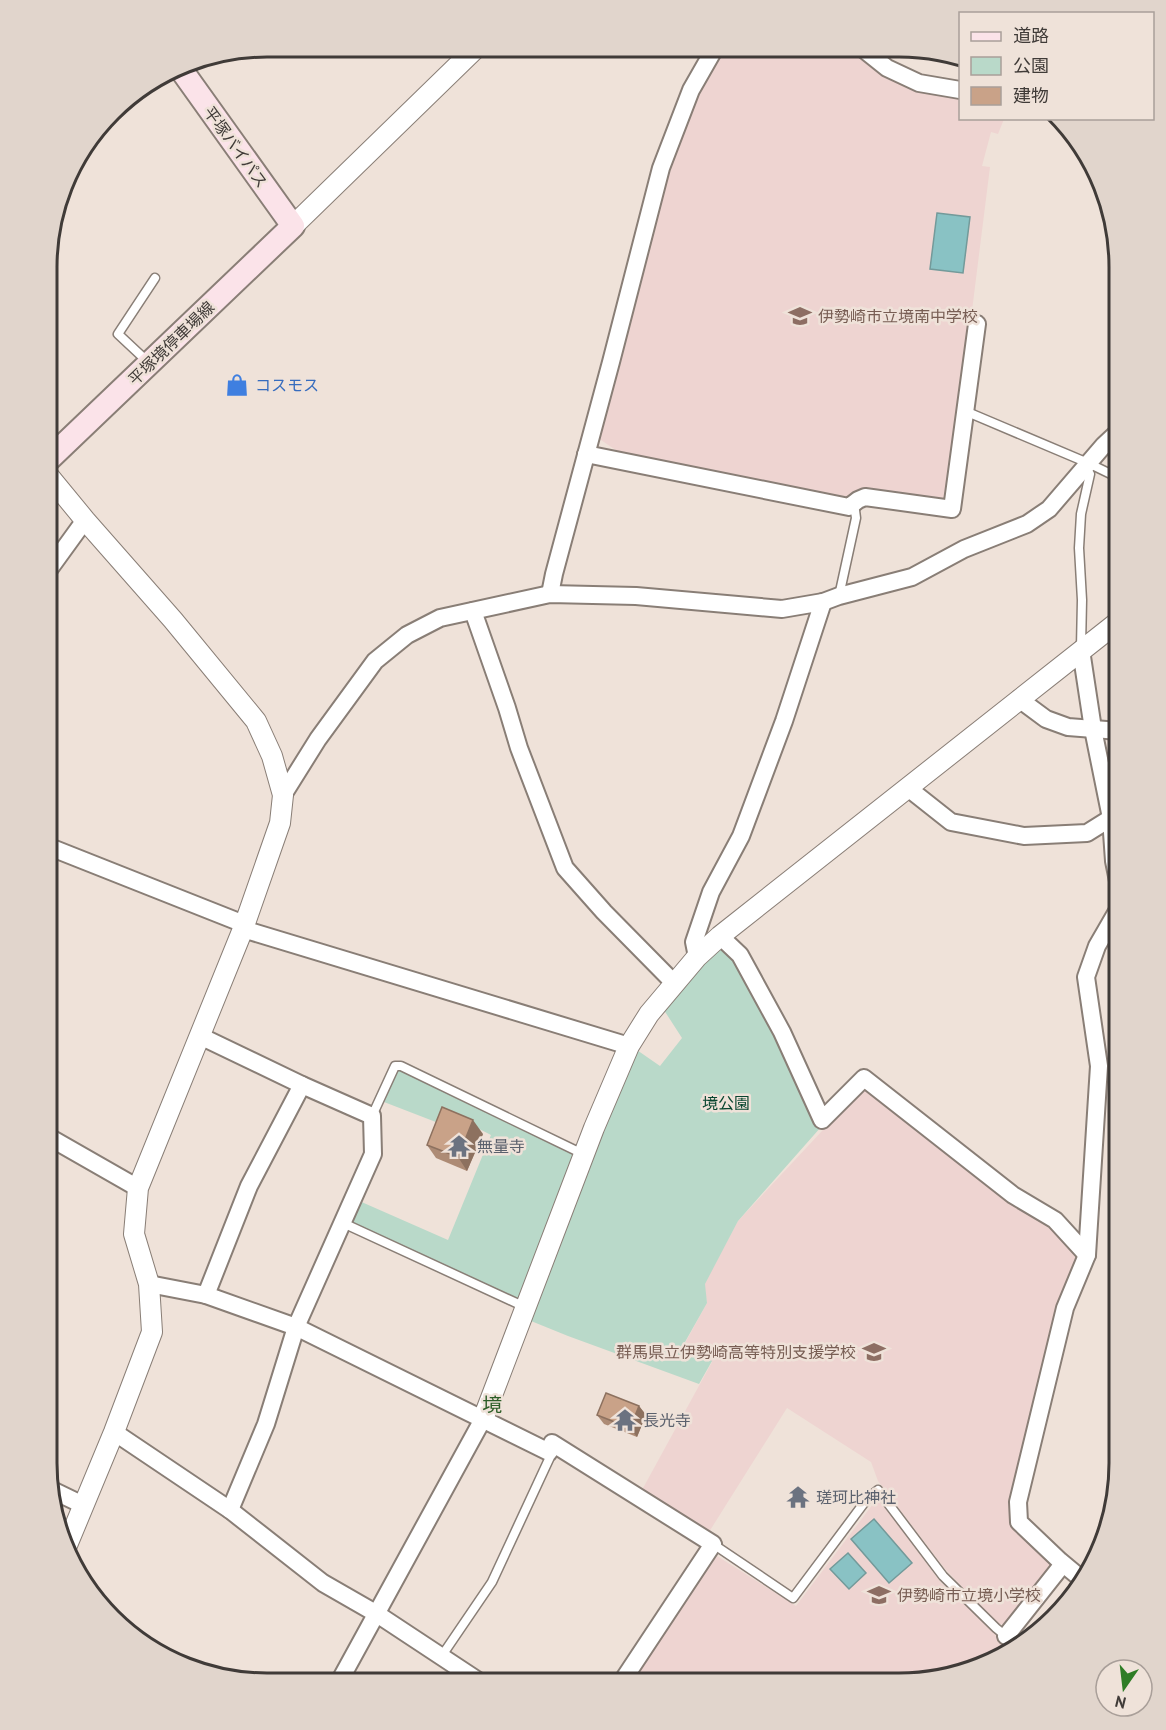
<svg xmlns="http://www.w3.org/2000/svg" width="1166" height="1730" font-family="'PT Sans','Noto Sans JP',sans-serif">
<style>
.education{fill:#eed4d1}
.green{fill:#b9d9c9}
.water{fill:#89c2c4;stroke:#739a9a;stroke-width:1.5}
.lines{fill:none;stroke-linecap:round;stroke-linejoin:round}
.service-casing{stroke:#897e76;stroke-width:11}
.minor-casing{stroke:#897e76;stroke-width:20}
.tertiary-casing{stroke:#897e76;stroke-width:22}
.secondary-casing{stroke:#897e76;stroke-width:26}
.service{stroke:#fff;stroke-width:8}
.minor{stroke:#fff;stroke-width:16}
.tertiary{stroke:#fff;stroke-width:20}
.secondary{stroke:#fbe3e9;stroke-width:22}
.wall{fill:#ad8b75}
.shaded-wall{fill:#8d715f}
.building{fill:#c9a288;stroke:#8d715f;stroke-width:1.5}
.labels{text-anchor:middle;stroke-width:5;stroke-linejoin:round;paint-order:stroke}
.street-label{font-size:16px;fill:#403b38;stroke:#efe2d9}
.education-label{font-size:16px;fill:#785e54;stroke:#efe2d9;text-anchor:start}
.shop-label{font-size:16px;fill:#366cbe;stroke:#efe2d9;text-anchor:start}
.park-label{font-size:16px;fill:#08452f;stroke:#efe2d9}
.worship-label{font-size:16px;fill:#5b616d;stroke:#efe2d9;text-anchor:start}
.quarter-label{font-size:20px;fill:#2d5e28;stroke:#efe2d9}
.rim{fill:none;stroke:#403b38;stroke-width:3}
</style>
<rect width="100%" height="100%" fill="#efe2d9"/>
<!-- education -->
<g class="education">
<polygon points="720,48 851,48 884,75 960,95 960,118 1004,119 998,134 991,132 982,166 990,167 948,502 865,491 857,491 842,499 623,455 598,438 658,193 691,103"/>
<polygon points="864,1086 1050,1225 1079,1256 1012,1506 1054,1564 1008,1625 998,1624 945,1569 878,1481 871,1462 787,1408 709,1532 642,1490 712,1362 685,1343 707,1303 704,1284 738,1221"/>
<polygon points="876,1500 881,1502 941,1583 1014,1649 983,1667 899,1683 635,1683 631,1680 717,1556 796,1606"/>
</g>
<!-- green -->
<g class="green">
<polygon points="718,948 738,962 821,1127 738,1221 705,1284 707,1303 685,1342 712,1361 699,1384 568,1336 531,1321 634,1048 660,1066 682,1038 662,1007"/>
<polygon points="402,1069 575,1153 521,1300 347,1221 357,1200 448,1240 491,1135 448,1113 441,1124 384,1102 398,1070"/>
</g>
<!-- water -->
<g class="water">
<polygon points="937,213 970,217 963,273 930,269"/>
<polygon points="874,1519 912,1563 889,1583 851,1539"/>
<polygon points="848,1553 866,1573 849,1589 830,1569"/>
</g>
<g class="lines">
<!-- service casing -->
<g class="service-casing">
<g id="service">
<polyline points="149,363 118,334 155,278"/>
<polyline points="965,411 1088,463 1119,478"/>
<polyline points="839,596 856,518 854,503"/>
<polyline points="1081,647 1082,600 1079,548 1081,514 1090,474 1085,467"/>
<polyline points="372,1116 395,1066 401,1066 583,1154"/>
<polyline points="343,1223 525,1307"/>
<polyline points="713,1544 793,1598 867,1499 878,1490 943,1576 996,1628 1018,1646"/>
<polyline points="441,1657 492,1582 550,1457 549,1452"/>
</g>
</g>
<!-- minor casing -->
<g class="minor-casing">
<g id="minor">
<polyline points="862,48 887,68 919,83 960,90"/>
<polyline points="586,454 849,507 858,500 865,497 952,509 977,324"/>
<polyline points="48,571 85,520"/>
<polyline points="550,594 554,574 611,362 661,168 691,90 715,48"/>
<polyline points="473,611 507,708 519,748 565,868 604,912 675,984"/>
<polyline points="1081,650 1093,729 1111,818 1114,861 1119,886"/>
<polyline points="1019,699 1046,719 1068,727 1119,731"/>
<polyline points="908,788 951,822 1024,836 1087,833 1119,813"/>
<polyline points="283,795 318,739 375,661 407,635 440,618 550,594 636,596 782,609 823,602 839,596 912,577 964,549 1027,524 1049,509 1104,445 1119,431"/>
<polyline points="47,846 244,924"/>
<polyline points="243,929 629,1046"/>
<polyline points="720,936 740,955 782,1032 822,1120 864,1078 1013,1195 1055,1220 1087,1255"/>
<polyline points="697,957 694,942 711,892 741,836 784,721 823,602"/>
<polyline points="200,1036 302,1085 372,1116 373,1154 296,1327 266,1424 230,1510"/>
<polyline points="47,1136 138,1188"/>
<polyline points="149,1284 206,1295 296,1327 549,1452 552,1443 713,1544 621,1683"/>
<polyline points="206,1295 249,1186 302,1085"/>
<polyline points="114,1432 230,1510 323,1583 377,1614 480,1682"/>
<polyline points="52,1490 83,1505"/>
<polyline points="1084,1581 1060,1561 1019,1522 1018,1502 1065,1308 1087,1255 1099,1066 1086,977 1097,946 1119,908"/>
<polyline points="1006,1636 1063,1564"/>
<polyline points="339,1682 483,1419"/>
</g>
</g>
<!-- tertiary casing -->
<g class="tertiary-casing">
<g id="tertiary">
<polyline points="293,226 477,47"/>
<polyline points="48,475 85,520 173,620 256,721 272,756 283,795 280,823 243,929 138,1188 134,1234 149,1284 152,1332 114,1432 65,1550"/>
<polyline points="483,1419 594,1128 629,1046 649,1014 697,957 720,936 1119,621"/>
</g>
</g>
<!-- secondary casing -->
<g class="secondary-casing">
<polyline id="secondary" points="48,460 293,226 180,68"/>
</g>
<!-- service -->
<use href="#service" class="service"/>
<!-- minor -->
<use href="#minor" class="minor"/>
<!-- tertiary -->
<use href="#tertiary" class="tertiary"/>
<!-- secondary -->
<use href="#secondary" class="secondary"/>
</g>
<!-- wall -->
<g class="wall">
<polygon points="483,1134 467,1171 436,1158 427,1145"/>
<polygon points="639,1406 646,1415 637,1437 604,1424 597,1415"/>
</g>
<!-- shaded-wall -->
<g class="shaded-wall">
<polygon points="473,1120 483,1134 467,1171 458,1157"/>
<polygon points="639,1406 646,1415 637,1437 630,1428"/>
</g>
<!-- building -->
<g class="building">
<polygon points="442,1107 473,1120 458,1157 427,1145"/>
<polygon points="606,1393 639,1406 630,1428 597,1415"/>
</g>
<!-- icons -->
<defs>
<g id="school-bare" transform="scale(1.8)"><path d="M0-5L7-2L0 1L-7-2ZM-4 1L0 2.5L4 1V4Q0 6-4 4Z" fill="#8d6e63" stroke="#efe2d9" stroke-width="2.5" paint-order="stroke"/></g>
<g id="shop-bare" transform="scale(1.8)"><path d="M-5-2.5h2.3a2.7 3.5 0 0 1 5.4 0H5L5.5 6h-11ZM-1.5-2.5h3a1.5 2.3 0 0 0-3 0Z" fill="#3f7fe0" stroke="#efe2d9" stroke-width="2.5" paint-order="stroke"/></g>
<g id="temple-bare" transform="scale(1.8)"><path d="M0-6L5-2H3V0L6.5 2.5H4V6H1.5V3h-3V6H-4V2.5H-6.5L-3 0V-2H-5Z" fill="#6b7280" stroke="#efe2d9" stroke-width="2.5" paint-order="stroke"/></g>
</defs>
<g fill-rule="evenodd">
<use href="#school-bare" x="800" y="316"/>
<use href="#shop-bare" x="237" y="385"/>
<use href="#temple-bare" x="459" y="1146"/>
<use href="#school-bare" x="874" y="1352"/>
<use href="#temple-bare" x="625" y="1420"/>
<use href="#temple-bare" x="798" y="1497"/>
<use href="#school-bare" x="879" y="1595"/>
</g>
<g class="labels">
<!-- street labels -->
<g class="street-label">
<text transform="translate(236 147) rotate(54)" y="6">平塚バイパス</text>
<text transform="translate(171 343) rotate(-44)" y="6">平塚境停車場線</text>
</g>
<!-- education labels -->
<g class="education-label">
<text x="818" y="322">伊勢崎市立境南中学校</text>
<text x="856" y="1358" text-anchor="end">群馬県立伊勢崎高等特別支援学校</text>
<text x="897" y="1601">伊勢崎市立境小学校</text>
</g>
<!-- shop labels -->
<g class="shop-label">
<text x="255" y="391">コスモス</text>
</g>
<!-- park labels -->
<g class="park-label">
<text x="726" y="1109">境公園</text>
</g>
<!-- worship labels -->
<g class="worship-label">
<text x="477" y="1152">無量寺</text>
<text x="643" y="1426">長光寺</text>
<text x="816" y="1503">瑳珂比神社</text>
</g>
<!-- quarter labels -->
<g class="quarter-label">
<text x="492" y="1412">境</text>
</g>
</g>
<!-- crop -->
<path d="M0 0H1166V1730H0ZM267 57H899A210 210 0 0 1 1109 267V1463A210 210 0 0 1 899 1673H267A210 210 0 0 1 57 1463V267A210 210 0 0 1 267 57Z" fill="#e1d5cc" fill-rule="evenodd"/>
<path class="rim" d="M267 57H899A210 210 0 0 1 1109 267V1463A210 210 0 0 1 899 1673H267A210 210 0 0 1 57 1463V267A210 210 0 0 1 267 57Z"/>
<!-- legend -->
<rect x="959" y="12" width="195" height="108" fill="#efe2d9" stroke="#a99f99" stroke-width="1.5"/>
<rect x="971" y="32" width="30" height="9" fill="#fbe3e9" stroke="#a99f99" stroke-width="1.5"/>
<text x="1013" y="42" font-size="18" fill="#403b38">道路</text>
<rect x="971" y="57" width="30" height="18" fill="#b9d9c9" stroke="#a99f99" stroke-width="1.5"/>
<text x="1013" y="72" font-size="18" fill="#403b38">公園</text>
<rect x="971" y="87" width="30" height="18" fill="#c9a288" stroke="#a99f99" stroke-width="1.5"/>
<text x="1013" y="102" font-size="18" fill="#403b38">建物</text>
<!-- north arrow -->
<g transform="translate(1124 1688) rotate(194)"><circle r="28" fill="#efe2d9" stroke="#a99f99" stroke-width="1.5"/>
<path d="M0-4.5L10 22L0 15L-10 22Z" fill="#2e7d26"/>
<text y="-9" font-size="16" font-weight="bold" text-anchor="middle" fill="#403b38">N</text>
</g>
</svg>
